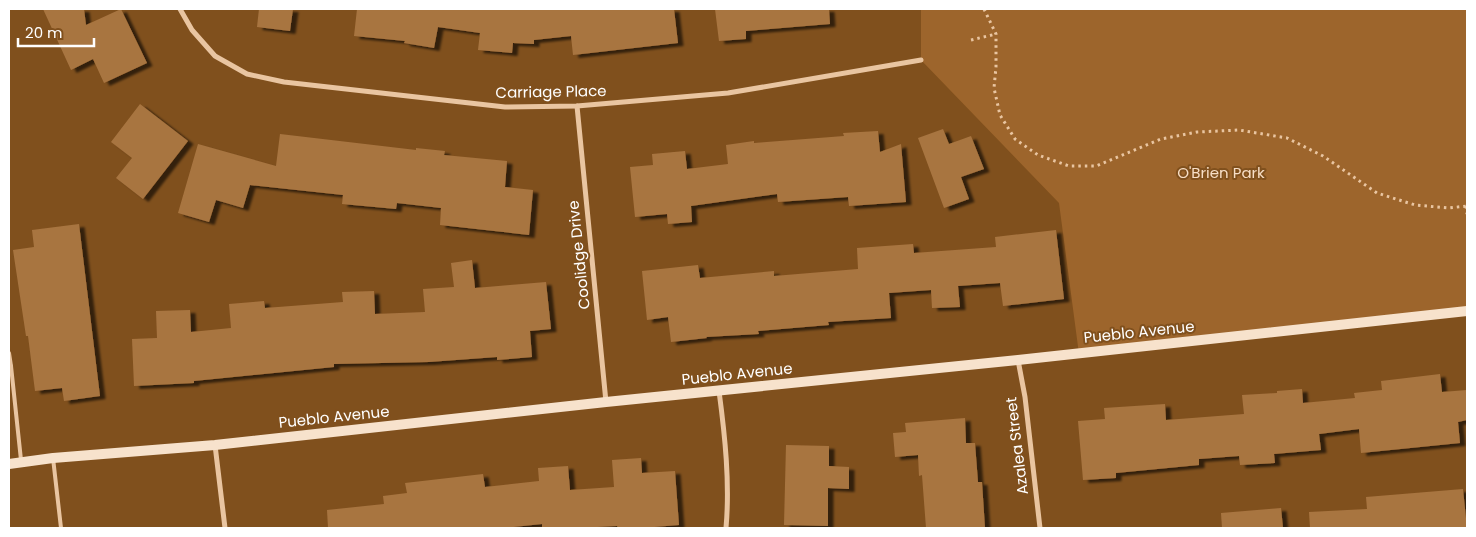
<svg xmlns="http://www.w3.org/2000/svg" width="1476" height="537" font-family="Poppins,sans-serif">
<style>
.park{fill:#9d652c}
.building{fill:#a87541;filter:url(#shadow)}
.lines{fill:none;stroke-linecap:round;stroke-linejoin:round}
.path{stroke:#e9c5a1;stroke-width:3;stroke-dasharray:2.5 4;stroke-linecap:butt}
.lane{stroke:#e9c5a1;stroke-width:4}
.street{stroke:#e9c5a1;stroke-width:5}
.secondary{stroke:#f7e2cc;stroke-width:10}
.labels{text-anchor:middle;stroke-width:4;stroke-linejoin:round;paint-order:stroke}
.street-label{font-size:15px;fill:#fff;stroke:#80501d}
.park-label{font-size:15px;fill:#f7dec6;stroke:#80501d}
</style>
<defs>
<filter id="shadow"><feDropShadow dx="5.5" dy="3" stdDeviation="1" flood-color="#0009"/></filter>
</defs>
<rect width="100%" height="100%" fill="#80501d"/>
<!-- park -->
<polygon class="park" points="921,9 1467,9 1467,311 1079,354 1059,203 921,60"/>
<!-- building -->
<g class="building">
<polygon points="43,9 84,9 86,25 121,9 147,63 104,83 93,59 71,70"/>
<polygon points="259,9 293,9 290,31 257,27"/>
<polygon points="357,9 674,9 678,43 573,55 571,36 534,40 534,44 513,43 512,53 478,50 480,33 438,27 434,48 404,43 405,41 354,36"/>
<polygon points="715,9 829,9 830,24 746,31 746,39 719,41"/>
<polygon points="140,104 188,141 143,199 116,178 132,158 111,142"/>
<polygon points="943,129 949,144 971,136 984,169 961,177 969,199 944,208 918,138"/>
<polygon points="878,131 880,152 901,144 906,202 849,206 848,197 778,202 777,194 691,206 692,222 668,224 667,214 635,217 630,167 653,165 652,154 685,151 687,169 728,164 726,145 754,141 754,143 844,136 843,133"/>
<polygon points="280,134 416,150 416,148 445,151 444,155 507,161 505,187 533,190 529,235 440,225 441,208 397,203 396,209 342,204 343,195 250,185 243,208 216,200 209,222 178,213 198,144 276,166"/>
<polygon points="79,224 100,396 64,401 62,388 35,391 28,336 26,336 13,250 34,247 32,230"/>
<polygon points="1056,230 1064,299 1003,306 1000,283 958,286 960,307 932,308 931,290 889,293 891,318 828,322 829,325 758,331 759,334 706,337 707,338 671,342 668,317 647,320 642,271 698,265 700,278 774,271 774,276 858,269 857,248 913,244 914,253 996,247 995,237"/>
<polygon points="472,260 475,288 546,282 551,329 530,331 532,357 497,360 497,357 429,362 334,364 334,367 194,381 194,383 134,386 132,339 157,338 156,311 190,310 191,332 231,328 229,304 264,301 265,308 343,302 342,292 374,291 375,314 425,312 423,289 454,287 451,263"/>
<polygon points="1440,374 1442,392 1467,390 1467,420 1458,422 1460,443 1361,453 1359,429 1319,434 1321,450 1274,454 1275,463 1240,465 1239,456 1199,459 1199,465 1116,473 1116,478 1083,480 1078,421 1105,419 1104,408 1165,404 1166,420 1244,414 1242,395 1277,393 1277,391 1302,389 1303,403 1355,398 1354,393 1382,390 1381,381"/>
<polygon points="965,418 966,443 975,443 978,482 982,482 985,528 926,528 922,475 919,476 918,455 895,457 893,433 906,432 905,423"/>
<polygon points="786,445 829,446 829,466 849,467 849,489 828,488 828,526 784,525"/>
<polygon points="641,458 642,473 675,471 679,525 642,528 618,528 617,526 578,528 542,528 542,524 504,528 328,528 327,510 384,504 383,496 407,493 405,483 483,474 485,487 539,481 538,468 568,466 570,490 614,487 612,460"/>
<polygon points="1463,489 1467,528 1310,528 1309,512 1367,509 1366,497"/>
<polygon points="1281,508 1283,528 1222,528 1221,513"/>
</g>
<g class="lines">
<!-- path -->
<g class="path">
<polyline points="984,9 996,34 996,67 994,88 1000,115 1015,139 1038,155 1069,166 1096,166 1161,139 1197,132 1239,130 1287,138 1323,156 1377,193 1415,205 1449,208 1467,206"/>
<polyline points="971,40 996,34"/>
<polyline points="1466,206 1467,214"/>
</g>
<!-- lane -->
<g class="lane">
<polyline points="9,353 11,366"/>
<polyline points="9,366 11,366 21,460"/>
<polyline points="53,458 61,528"/>
</g>
<!-- street -->
<g class="street">
<polyline points="180,9 192,30 215,56 247,74 284,82 505,107 577,106 728,93 921,60"/>
<polyline points="577,106 606,402"/>
<polyline points="1018,360 1025,397 1040,528"/>
<path d="M719,391c6,45 11,92 7,137"/>
<polyline points="215,445 225,528"/>
</g>
<!-- secondary -->
<polyline class="secondary" points="9,464 53,458 215,445 606,402 1018,360 1467,311"/>
</g>
<g class="labels">
<!-- street labels -->
<g class="street-label">
<text transform="translate(551 92) rotate(-1)" y="5">Carriage Place</text>
<text transform="translate(579 255) rotate(-96)" y="5">Coolidge Drive</text>
<text transform="translate(1139 332) rotate(-6)" y="5">Pueblo Avenue</text>
<text transform="translate(737 374) rotate(-6)" y="5">Pueblo Avenue</text>
<text transform="translate(334 417) rotate(-6)" y="5">Pueblo Avenue</text>
<text transform="translate(1017 446) rotate(-97)" y="5">Azalea Street</text>
</g>
<!-- park labels -->
<g class="park-label">
<text x="1221" y="178">O'Brien Park</text>
</g>
</g>
<!-- border -->
<rect width="1476" height="537" fill="none" stroke="#ffffff" stroke-width="20"/>
<!-- scale -->
<path d="M18 38v8h76v-8" fill="none" stroke="#ffffff" stroke-width="2.5"/>
<text x="25" y="38" font-size="15" fill="#ffffff" stroke="#80501d" stroke-width="4" paint-order="stroke">20 m</text>
</svg>
